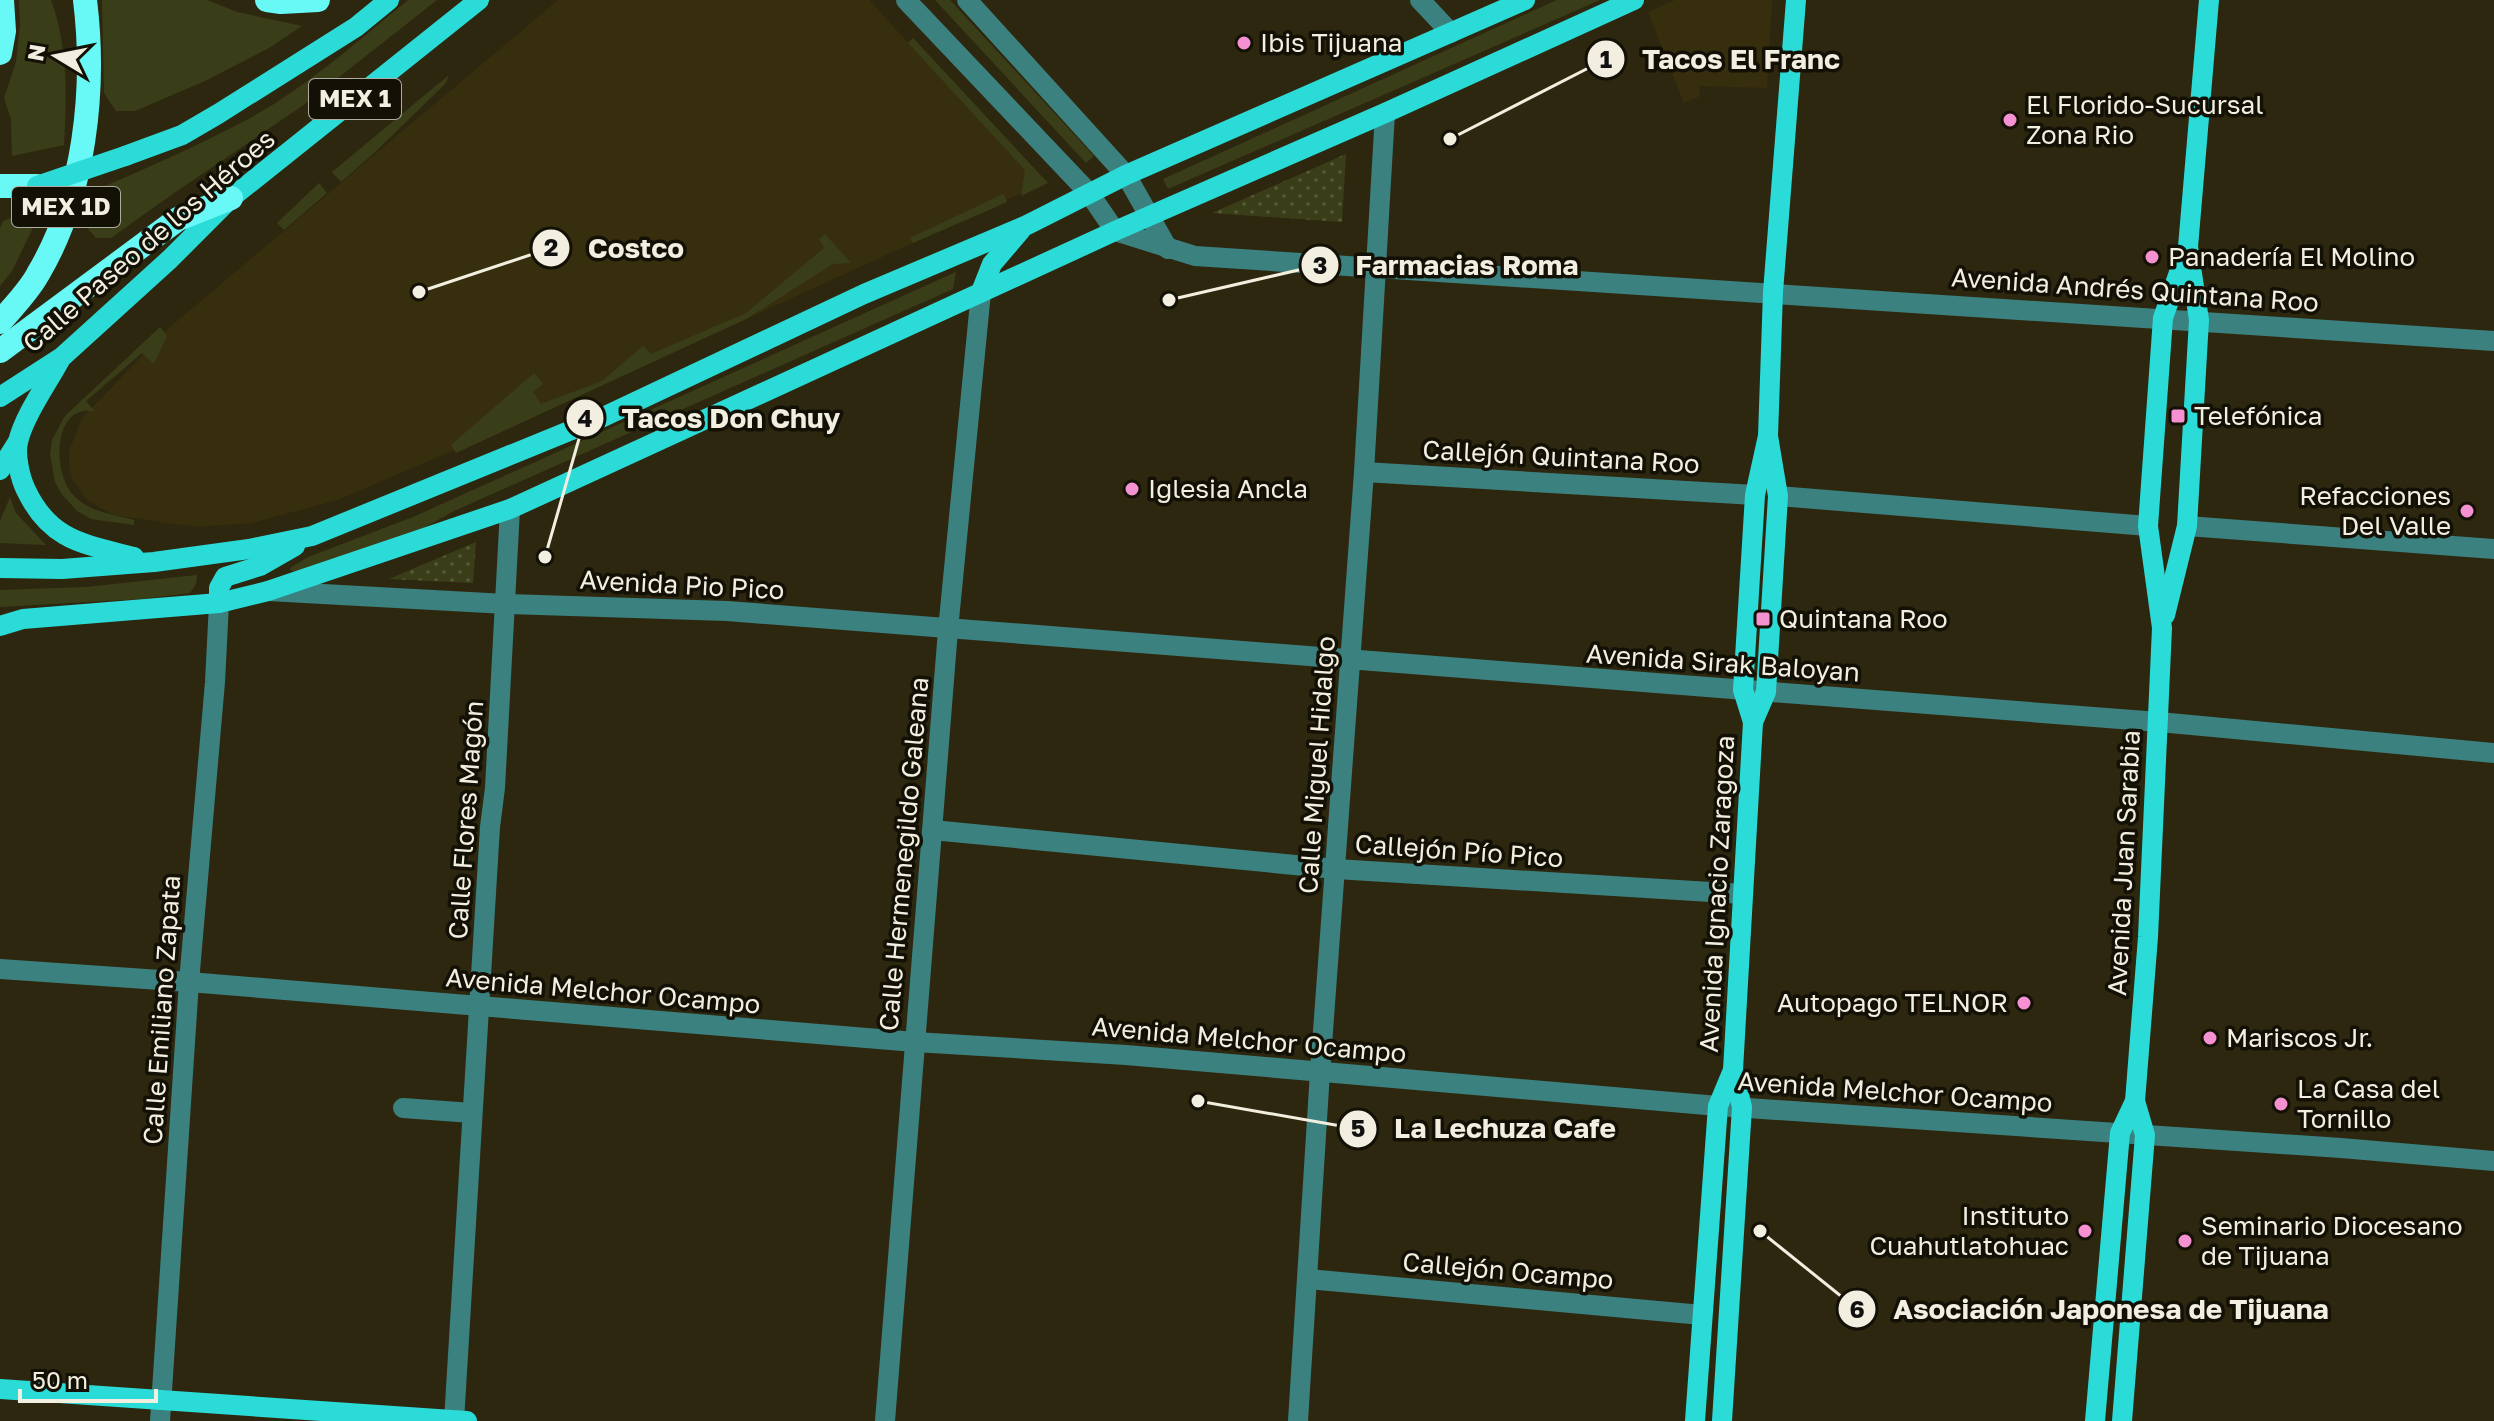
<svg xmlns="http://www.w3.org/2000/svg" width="2494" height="1421" font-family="'Golos Text',sans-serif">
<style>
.built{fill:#372e0e}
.grass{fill:#3a3e18}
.park{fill:url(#park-dots)}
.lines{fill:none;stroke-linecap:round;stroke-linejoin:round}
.minor{stroke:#3b817f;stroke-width:20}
.major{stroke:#2bdbd8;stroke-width:20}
.highway{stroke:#68f9f6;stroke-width:24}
.major-bridge{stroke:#2bdbd8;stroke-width:20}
.poi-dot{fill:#f590d1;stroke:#131006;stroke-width:3}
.labels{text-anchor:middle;stroke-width:7;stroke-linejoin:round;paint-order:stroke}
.shield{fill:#131006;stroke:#afab9f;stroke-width:2}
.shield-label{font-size:24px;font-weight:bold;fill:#f2eee0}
.poi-label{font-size:26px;fill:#f2eee0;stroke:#131006;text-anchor:start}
.street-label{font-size:26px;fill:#f2eee0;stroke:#131006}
.leader{fill:none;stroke:#f2eee0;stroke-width:3}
.callout-dot{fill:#f2eee0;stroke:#131006;stroke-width:3}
.mark-label{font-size:24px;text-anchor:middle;font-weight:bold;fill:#111}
.callout-label{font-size:28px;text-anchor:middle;font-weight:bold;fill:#f2eee0;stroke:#131006;stroke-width:7;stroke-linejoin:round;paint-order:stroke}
</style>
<defs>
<pattern id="park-dots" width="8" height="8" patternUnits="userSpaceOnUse" patternTransform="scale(2)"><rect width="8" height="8" fill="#3a3e18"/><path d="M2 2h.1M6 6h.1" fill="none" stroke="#575a39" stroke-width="1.8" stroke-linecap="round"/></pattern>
</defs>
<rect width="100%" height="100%" fill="#2e270f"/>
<!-- built -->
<g class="built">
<polygon points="558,0 869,0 1039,185 552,408 338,500 251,523 196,527 113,515 87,500 72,479 69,467 69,451 82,418 170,327"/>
<polygon points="1675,0 1772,0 1767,88 1699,86 1700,96 1684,103 1648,12"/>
</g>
<!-- grass -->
<g class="grass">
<path d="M19,0h32c17,46 16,96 13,145l-52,11 -1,-36 -7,-22 12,-36 4,-37z"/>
<polygon points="102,0 207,0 237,12 302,26 269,48 205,81 135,111 116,111 104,93"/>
<path d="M408,0h29l-132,104 -138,94 -56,40h-15l-11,-13 6,-33c54,-23 109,-47 161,-75 57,-32 106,-76 156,-117z"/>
<polygon points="935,0 950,0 1094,156 1086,163"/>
<polygon points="1557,0 1600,0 1168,189 1163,179"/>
<polygon points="913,38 1048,183 1021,196 1025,170 908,43"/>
<polygon points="449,75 446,83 373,154 341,182 332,172"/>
<polygon points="319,183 327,193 284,230 277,223"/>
<polygon points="1003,194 1007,201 1005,203 913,243 910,238"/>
<polygon points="44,205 12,271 0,286 0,228 3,221"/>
<polygon points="825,234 851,263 833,264 746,319 456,453 451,445 534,373 543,384 533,392 541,404 602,381 643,346 651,354 746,313 824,248 819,239"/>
<polygon points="956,272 953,289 454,511 420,530 301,571 291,571 290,568 308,557 413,517"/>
<path d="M160,327l7,9 -13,28 -12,-11 -56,48 9,11c-41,-11 -45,61 -20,85 16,16 39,17 59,23v5l-43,-6 -14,-8 -16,-18 -6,-11 -5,-28 2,-14 13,-24z"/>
<polygon points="10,497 16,513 46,545 0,543 0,521"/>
<polygon points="197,575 196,584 190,593 141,599 0,607 0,590 86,587"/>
</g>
<!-- park -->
<g class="park">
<polygon points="1346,154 1342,222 1212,213"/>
<polygon points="476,542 473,583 389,579"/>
</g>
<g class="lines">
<!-- minor -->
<g class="minor">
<polyline points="906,0 1089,193 1115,231 1195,256 2494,341"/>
<polyline points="967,0 1126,175 1168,249"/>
<polyline points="1420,0 1451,33"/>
<polyline points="1364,472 1755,495"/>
<polyline points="1778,496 2148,526"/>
<polyline points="2187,526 2494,549"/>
<polyline points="268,591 506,604 727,611 2159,722 2494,753"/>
<polyline points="932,830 1336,869 1743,894"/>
<polyline points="0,969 189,982 915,1042 1126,1055 1718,1106 2341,1148 2494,1161"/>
<polyline points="403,1108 472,1113"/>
<polyline points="1308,1279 1702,1315"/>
<polyline points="160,1421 189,982 215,682 219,603"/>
<polyline points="454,1421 490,827 495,788 510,509"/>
<polyline points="885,1421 948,630 981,292"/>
<polyline points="1298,1421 1320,1072 1364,472 1385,113"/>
</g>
<!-- major -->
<g class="major">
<polyline points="125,156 182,135 218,114 356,27 389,0"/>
<polyline points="981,292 992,264 1021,230"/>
<path d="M60,360c-13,24 -36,56 -42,82 -3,13 2,36 8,48 24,51 58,54 108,67"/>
<polyline points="0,397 62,357 170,259 231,198 479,0"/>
<polyline points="0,470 17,443"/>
<polyline points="0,568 62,569 154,562 249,549 312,536 601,418 864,294 1027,225 1126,175 1525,0"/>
<polyline points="219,603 219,588 225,577 260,566 295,546"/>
<polyline points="2165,615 2187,526 2199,320 2188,247 2209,0"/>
<polyline points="0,626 23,619 219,603 268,591 510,509 1115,231 1385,113 1634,0"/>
<polyline points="1753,722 1743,690 1755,495 1768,436 1773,292 1796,0"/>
<polyline points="0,1389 467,1421"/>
<polyline points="1695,1421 1718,1106 1733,1070"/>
<polyline points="1722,1421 1742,1107 1733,1070 1753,722 1766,692 1778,496 1768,436"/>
<polyline points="2095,1421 2120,1133 2135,1101 2148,937 2162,628 2148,526 2163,318 2188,247"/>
<polyline points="2122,1421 2145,1135 2135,1101"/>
</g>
<!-- highway -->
<g class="highway">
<polyline points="267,0 281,2 318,0"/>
<polyline points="0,53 4,31 2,0"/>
<polyline points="0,186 37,186"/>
<path d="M0,322c13,-15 29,-31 38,-48 47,-79 58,-185 47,-274"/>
<polyline points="0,351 178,219 231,198"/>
</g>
<!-- major-bridge -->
<polyline class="major-bridge" points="37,186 125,156"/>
</g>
<!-- markers -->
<g class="poi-dot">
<circle cx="1244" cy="43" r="8"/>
<circle cx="2010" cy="120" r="8"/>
<circle cx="2152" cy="257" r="8"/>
<rect x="2170" y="408" width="16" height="16" rx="4"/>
<circle cx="1132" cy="489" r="8"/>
<circle cx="2467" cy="511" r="8"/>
<rect x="1755" y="611" width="16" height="16" rx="4"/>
<circle cx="2024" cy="1003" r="8"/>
<circle cx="2210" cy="1038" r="8"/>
<circle cx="2281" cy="1104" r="8"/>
<circle cx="2085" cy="1231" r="8"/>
<circle cx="2185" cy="1241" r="8"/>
</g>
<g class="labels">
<!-- shield labels -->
<g class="shield">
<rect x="309" y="79" width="92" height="40" rx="6"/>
<rect x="12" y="187" width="108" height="40" rx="6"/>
</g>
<g class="shield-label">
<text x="355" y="107">MEX 1</text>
<text x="66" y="215">MEX 1D</text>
</g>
<!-- poi labels -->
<g class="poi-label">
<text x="1260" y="52">Ibis Tijuana</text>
<text x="2026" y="114">El Florido-Sucursal<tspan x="2026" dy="30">Zona Rio</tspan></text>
<text x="2168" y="266">Panadería El Molino</text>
<text x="2194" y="425">Telefónica</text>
<text x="1148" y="498">Iglesia Ancla</text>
<text x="2451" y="505" text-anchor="end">Refacciones<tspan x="2451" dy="30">Del Valle</tspan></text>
<text x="1779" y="628">Quintana Roo</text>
<text x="2008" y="1012" text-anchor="end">Autopago TELNOR</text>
<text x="2226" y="1047">Mariscos Jr.</text>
<text x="2297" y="1098">La Casa del<tspan x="2297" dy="30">Tornillo</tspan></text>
<text x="2069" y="1225" text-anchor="end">Instituto<tspan x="2069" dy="30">Cuahutlatohuac</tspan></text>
<text x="2201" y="1235">Seminario Diocesano<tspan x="2201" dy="30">de Tijuana</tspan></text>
</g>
<!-- street labels -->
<g class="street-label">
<text transform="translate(149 241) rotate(-41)" y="9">Calle Paseo de los Héroes</text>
<text transform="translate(2135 290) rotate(4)" y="9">Avenida Andrés Quintana Roo</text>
<text transform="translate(1561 457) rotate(3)" y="9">Callejón Quintana Roo</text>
<text transform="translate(682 585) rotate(3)" y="9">Avenida Pio Pico</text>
<text transform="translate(1723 663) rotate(4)" y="9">Avenida Sirak Baloyan</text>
<text transform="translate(1317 765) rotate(-86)" y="9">Calle Miguel Hidalgo</text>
<text transform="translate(466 820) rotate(-86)" y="9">Calle Flores Magón</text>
<text transform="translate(1459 851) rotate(4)" y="9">Callejón Pío Pico</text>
<text transform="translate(904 854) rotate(-85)" y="9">Calle Hermenegildo Galeana</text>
<text transform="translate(2124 863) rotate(-87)" y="9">Avenida Juan Sarabia</text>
<text transform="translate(1717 894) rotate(-87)" y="9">Avenida Ignacio Zaragoza</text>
<text transform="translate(603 991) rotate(5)" y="9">Avenida Melchor Ocampo</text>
<text transform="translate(162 1010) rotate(-86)" y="9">Calle Emiliano Zapata</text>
<text transform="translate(1249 1040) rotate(5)" y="9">Avenida Melchor Ocampo</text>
<text transform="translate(1895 1092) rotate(4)" y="9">Avenida Melchor Ocampo</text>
<text transform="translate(1508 1271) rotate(5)" y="9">Callejón Ocampo</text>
</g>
</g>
<!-- callouts -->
<path class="leader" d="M1450 139L1606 59M419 292L551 248M1169 300L1320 265M545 557L585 418M1198 1101L1358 1129M1760 1231L1857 1309"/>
<g class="callout-dot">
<circle cx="1450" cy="139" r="8"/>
<circle cx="419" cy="292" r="8"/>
<circle cx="1169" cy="300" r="8"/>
<circle cx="545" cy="557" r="8"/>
<circle cx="1198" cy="1101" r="8"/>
<circle cx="1760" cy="1231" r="8"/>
<circle cx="1606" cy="59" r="20"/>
<circle cx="551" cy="248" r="20"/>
<circle cx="1320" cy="265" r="20"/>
<circle cx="585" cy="418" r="20"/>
<circle cx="1358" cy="1129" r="20"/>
<circle cx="1857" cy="1309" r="20"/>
</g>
<g class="mark-label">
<text x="1606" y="68">1</text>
<text x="551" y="256">2</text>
<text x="1320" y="274">3</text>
<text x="585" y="427">4</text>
<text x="1358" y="1137">5</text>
<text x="1857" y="1318">6</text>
</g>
<g class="callout-label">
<text x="1741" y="69">Tacos El Franc</text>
<text x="636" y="258">Costco</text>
<text x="1467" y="275">Farmacias Roma</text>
<text x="731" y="428">Tacos Don Chuy</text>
<text x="1505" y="1138">La Lechuza Cafe</text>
<text x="2111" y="1319">Asociación Japonesa de Tijuana</text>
</g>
<!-- north arrow -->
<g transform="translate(56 56) rotate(280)" stroke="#131006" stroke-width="6" paint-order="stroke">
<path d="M0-6L14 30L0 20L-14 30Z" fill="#f2eee0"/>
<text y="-12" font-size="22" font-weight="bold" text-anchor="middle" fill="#f2eee0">N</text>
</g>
<!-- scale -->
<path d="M20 1389v12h136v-12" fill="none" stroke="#f2eee0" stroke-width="4"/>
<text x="32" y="1389" font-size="24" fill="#f2eee0" stroke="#131006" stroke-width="6" paint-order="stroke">50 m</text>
</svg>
